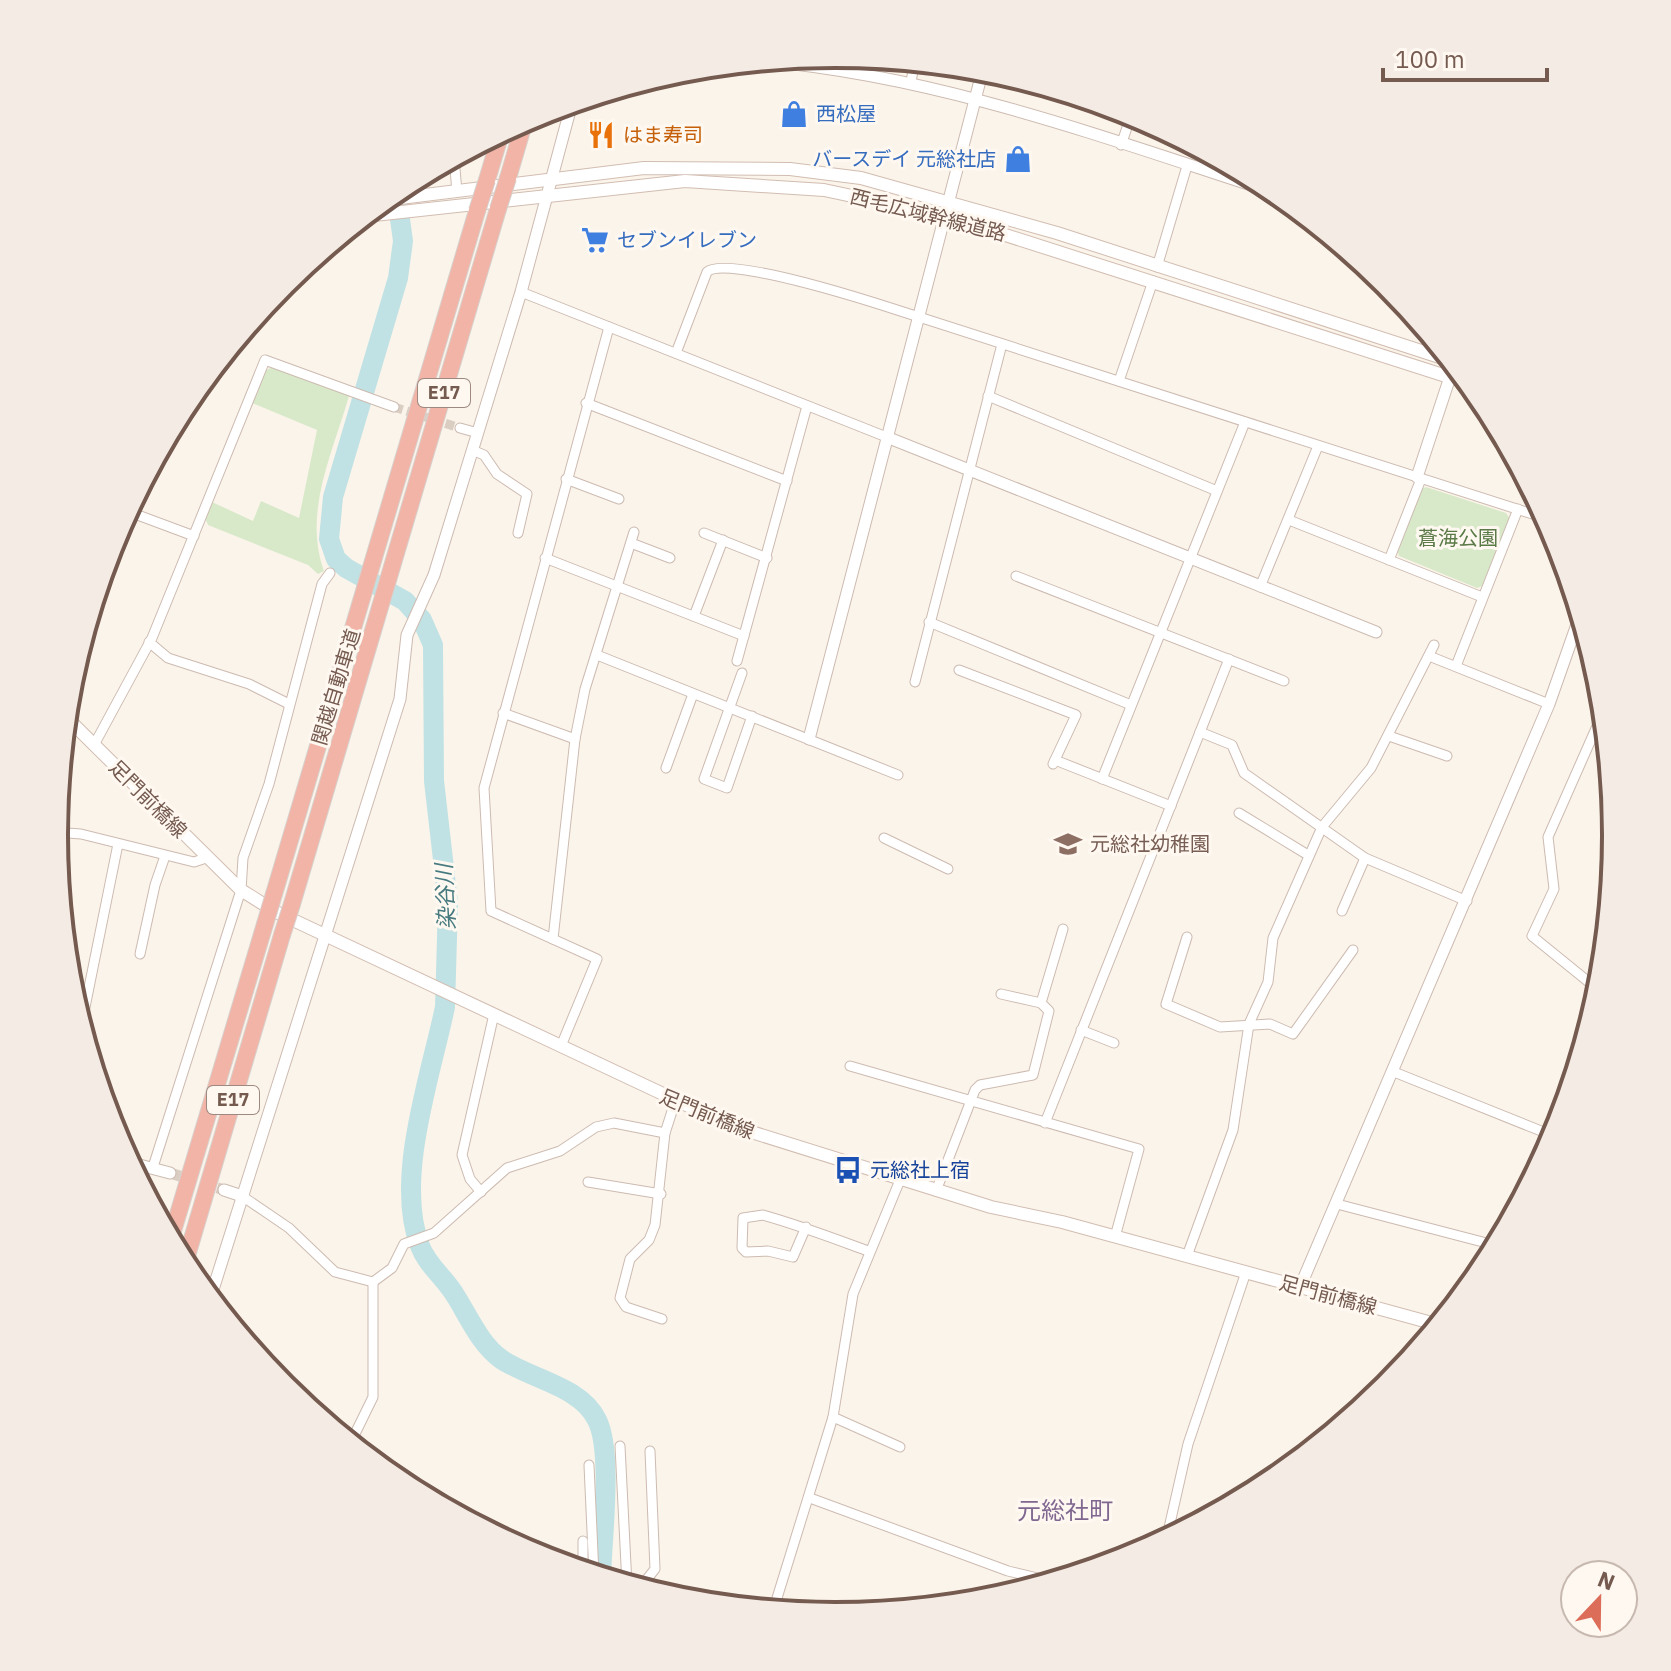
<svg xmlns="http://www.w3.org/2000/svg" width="1671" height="1671" font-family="'IBM Plex Sans','Noto Sans JP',sans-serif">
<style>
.green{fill:#d8e9c9}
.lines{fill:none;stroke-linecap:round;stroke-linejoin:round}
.river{stroke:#c0e2e4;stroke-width:20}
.minor-tunnel{stroke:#dacec3;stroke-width:9;stroke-dasharray:9 4.5;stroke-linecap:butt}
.tertiary-tunnel{stroke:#dacec3;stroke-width:11;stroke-dasharray:11 5.5;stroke-linecap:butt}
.minor-casing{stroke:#cdbbb1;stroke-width:11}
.tertiary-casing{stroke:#cdbbb1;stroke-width:13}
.secondary-casing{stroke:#d2bdb1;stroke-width:14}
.motorway-casing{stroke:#d8d1ce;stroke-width:18}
.minor{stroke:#fff;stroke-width:9}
.tertiary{stroke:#fff;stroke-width:11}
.secondary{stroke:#fff;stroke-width:12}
.motorway{stroke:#f1b4a6;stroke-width:16}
.motorway-bridge-casing{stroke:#d8d1ce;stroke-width:18;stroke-linecap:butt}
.motorway-bridge{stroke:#f1b4a6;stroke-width:16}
.labels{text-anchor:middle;stroke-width:6;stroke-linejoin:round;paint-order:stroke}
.shield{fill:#fef8f1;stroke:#9e8980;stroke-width:2}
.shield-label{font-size:18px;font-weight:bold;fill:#755a4f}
.shop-label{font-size:20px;fill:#366cbe;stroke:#fef8f1;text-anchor:start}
.food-label{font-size:20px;fill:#c56008;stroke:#fef8f1;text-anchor:start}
.street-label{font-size:20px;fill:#755a4f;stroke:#fef8f1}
.park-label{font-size:20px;fill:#5a7a47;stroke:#fef8f1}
.education-label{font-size:20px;fill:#785e54;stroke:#fef8f1;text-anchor:start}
.transit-label{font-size:20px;fill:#164399;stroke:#fef8f1;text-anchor:start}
.water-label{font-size:22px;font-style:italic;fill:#477a7f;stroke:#fef8f1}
.quarter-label{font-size:24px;fill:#806790;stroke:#fef8f1}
.rim{fill:none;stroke:#755a4f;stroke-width:4}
</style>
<rect width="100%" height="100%" fill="#fbf4ea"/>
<!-- green -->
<g class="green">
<path d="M273,367l76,29c-17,59 -46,116 -25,175l-6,3 -10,-9 -100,-40 -3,-7 7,-16 41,19 8,-20 38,17 18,-88 -65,-27 14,-33z"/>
<polygon points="1426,487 1506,513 1510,519 1482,586 1477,588 1399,556 1397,550 1420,490"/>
</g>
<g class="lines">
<!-- river -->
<path class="river" d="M396,190l7,51 -5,37 -65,219 -4,42 7,20 10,9 59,33 17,19 11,25 1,136 14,122 -3,104c-14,68 -51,172 -25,239 7,19 25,32 35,49 14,22 25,49 46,64 29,20 80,27 96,61 16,31 5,119 4,157"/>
<!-- minor-tunnel -->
<polyline class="minor-tunnel" points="394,407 460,428"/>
<!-- tertiary-tunnel -->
<polyline class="tertiary-tunnel" points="170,1173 224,1190"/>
<!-- minor casing -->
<g class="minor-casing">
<g id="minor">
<polyline points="862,72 866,57"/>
<polyline points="911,81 915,62"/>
<polyline points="1121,145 1132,113"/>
<polyline points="454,157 457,192"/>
<polyline points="1157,267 1187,166"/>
<polyline points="521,292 889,438"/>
<path d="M676,353l31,-81c18,-17 159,28 187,37 218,70 436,140 654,210"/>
<polyline points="1119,381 1153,281"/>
<polyline points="988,396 1217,491"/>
<polyline points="586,403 787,481"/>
<polyline points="460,428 478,433"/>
<polyline points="472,450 484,455 497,474 527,494 518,533"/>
<polyline points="566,479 619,499"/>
<polyline points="127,511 194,536"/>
<polyline points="1289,520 1482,597"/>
<polyline points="704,533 767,558"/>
<polyline points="631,543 670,558"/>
<polyline points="545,558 744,636"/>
<polyline points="1389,560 1421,479"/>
<polyline points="1016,576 1284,681"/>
<polyline points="1260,587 1318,446"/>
<polyline points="694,616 723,540"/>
<polyline points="929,622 1131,705"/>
<polyline points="149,642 168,658 249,684 289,704"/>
<polyline points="597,655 898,775"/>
<polyline points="1429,656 1549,704"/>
<polyline points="737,661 807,406"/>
<polyline points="1456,666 1518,509"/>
<polyline points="959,670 1076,715 1053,764"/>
<polyline points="742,673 704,779 727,788 752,716"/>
<polyline points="915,682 1002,344"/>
<polyline points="503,713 575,739"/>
<polyline points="1200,732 1232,745 1244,773 1365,858 1467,901"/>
<polyline points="1389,736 1447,756"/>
<polyline points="94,745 152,638 265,360 394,407"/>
<polyline points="1055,760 1171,806"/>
<polyline points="666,768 693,694"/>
<polyline points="1102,779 1245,422"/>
<polyline points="1239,813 1308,855"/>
<polyline points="54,832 81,834 194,862 206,858"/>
<polyline points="884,838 948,869"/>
<polyline points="1342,911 1365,858"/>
<polyline points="1187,937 1166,1004 1220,1027 1270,1024 1293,1034 1353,950"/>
<polyline points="553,939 575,739 585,689 634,532"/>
<polyline points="140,954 155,885 165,856"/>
<polyline points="1601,992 1532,936 1554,889 1548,837 1605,708"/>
<polyline points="1001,994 1041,1003"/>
<polyline points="81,1027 118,844"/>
<polyline points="1081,1030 1114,1043"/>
<polyline points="561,1046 597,959 491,911 484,788 609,327"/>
<polyline points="850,1066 1139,1149 1115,1237"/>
<polyline points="1394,1072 1556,1137"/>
<polyline points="1045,1123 1229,659"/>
<polyline points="153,1167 241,890 243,858 269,784 322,584 330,573"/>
<polyline points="588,1182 661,1194"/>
<polyline points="936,1191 975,1090 980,1085 1033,1075 1049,1011 1041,1003 1063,929"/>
<polyline points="481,1192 470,1179 462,1155 494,1014"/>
<polyline points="242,1196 289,1228 335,1272 373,1282 392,1268 404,1244 434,1233 507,1168 560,1151 596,1127 614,1123 665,1133"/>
<polyline points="1337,1204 1498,1246"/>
<path d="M806,1227l-13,30 -25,-6 -22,1 -4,-4 1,-30 20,-3c36,10 70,23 105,36"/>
<polyline points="1187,1256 1233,1130 1249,1024 1268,982 1273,938 1322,827 1371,768 1434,645"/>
<polyline points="662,1319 626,1307 620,1298 630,1259 649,1240 655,1225 665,1133 675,1102"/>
<polyline points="833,1417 900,1447"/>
<polyline points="350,1444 373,1397 373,1282"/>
<polyline points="620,1446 627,1585"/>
<polyline points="589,1465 594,1575"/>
<polyline points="810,1498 1008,1571 1054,1582"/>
<polyline points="583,1541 583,1572"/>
<polyline points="1166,1541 1188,1444 1246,1272"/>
<polyline points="639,1589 655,1569 650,1451"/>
<polyline points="773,1611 833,1417 853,1294 900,1180"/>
</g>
</g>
<!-- tertiary casing -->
<g class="tertiary-casing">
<g id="tertiary">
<path d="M766,61c178,16 347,80 516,134"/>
<polyline points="889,438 1376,632"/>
<polyline points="1417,477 1450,377"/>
<polyline points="809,739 983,69"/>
<polyline points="128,1162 170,1173"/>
<polyline points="224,1190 242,1196"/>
<polyline points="1300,1287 1549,704 1581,613"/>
<polyline points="210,1299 400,699 407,635 434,575 521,292 572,103"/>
</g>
</g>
<!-- secondary casing -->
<g class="secondary-casing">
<g id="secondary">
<polyline points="384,200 644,168 790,169 861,178 1057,233 1452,361"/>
<polyline points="365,216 685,181 824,190 946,216 1471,384"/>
<polyline points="66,717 241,890 276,912 729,1125 991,1207 1062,1222 1439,1325"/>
</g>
</g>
<!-- motorway casing -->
<g class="motorway-casing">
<g id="motorway">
<polyline points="508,178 525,120"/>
<polyline points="487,180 501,133"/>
<polyline points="274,894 477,211"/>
<polyline points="292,904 498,209"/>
<polyline points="170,1241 265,924"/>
<polyline points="184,1266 282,935"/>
</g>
</g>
<!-- minor -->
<use href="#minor" class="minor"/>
<!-- tertiary -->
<use href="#tertiary" class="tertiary"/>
<!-- secondary -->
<use href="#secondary" class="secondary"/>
<!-- motorway -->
<use href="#motorway" class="motorway"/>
<!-- motorway-bridge casing -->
<g class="motorway-bridge-casing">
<g id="motorway-bridge">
<polyline points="498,209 508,178"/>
<polyline points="477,211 487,180"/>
<polyline points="265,924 274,894"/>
<polyline points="282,935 292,904"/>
</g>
</g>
<!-- motorway-bridge -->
<use href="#motorway-bridge" class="motorway-bridge"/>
</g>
<!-- icons -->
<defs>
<g id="shop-bare" transform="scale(2.16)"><path d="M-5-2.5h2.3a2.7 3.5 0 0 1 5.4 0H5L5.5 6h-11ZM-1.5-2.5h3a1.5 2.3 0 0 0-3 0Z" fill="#3f7fe0" stroke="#fef8f1" stroke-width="2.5" paint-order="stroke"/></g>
<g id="restaurant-bare" transform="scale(2.16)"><path d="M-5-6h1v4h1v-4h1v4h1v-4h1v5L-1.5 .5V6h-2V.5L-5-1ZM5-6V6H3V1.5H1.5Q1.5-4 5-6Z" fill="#e8710a" stroke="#fef8f1" stroke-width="2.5" paint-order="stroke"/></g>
<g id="supermarket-bare" transform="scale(2.16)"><path d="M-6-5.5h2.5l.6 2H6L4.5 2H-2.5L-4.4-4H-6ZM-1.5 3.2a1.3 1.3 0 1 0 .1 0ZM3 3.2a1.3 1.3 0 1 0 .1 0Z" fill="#3f7fe0" stroke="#fef8f1" stroke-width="2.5" paint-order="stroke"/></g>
<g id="school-bare" transform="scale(2.16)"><path d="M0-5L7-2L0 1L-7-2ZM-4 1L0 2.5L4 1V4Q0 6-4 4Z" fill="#8d6e63" stroke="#fef8f1" stroke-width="2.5" paint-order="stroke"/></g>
<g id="bus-bare" transform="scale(2.16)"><path d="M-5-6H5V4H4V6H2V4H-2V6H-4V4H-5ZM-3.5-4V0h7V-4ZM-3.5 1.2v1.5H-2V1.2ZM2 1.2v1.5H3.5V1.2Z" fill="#1a4fb4" stroke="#fef8f1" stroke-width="2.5" paint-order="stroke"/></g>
</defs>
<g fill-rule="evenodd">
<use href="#shop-bare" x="794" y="114"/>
<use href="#restaurant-bare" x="601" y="135"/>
<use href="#shop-bare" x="1018" y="159"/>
<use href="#supermarket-bare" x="595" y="240"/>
<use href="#school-bare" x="1068" y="844"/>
<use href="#bus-bare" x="848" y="1170"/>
</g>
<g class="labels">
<!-- shield labels -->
<g class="shield">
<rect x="418" y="379" width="52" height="28" rx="6"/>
<rect x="207" y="1086" width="52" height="28" rx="6"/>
</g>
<g class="shield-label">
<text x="444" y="399">E17</text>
<text x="233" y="1106">E17</text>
</g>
<!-- shop labels -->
<g class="shop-label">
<text x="816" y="121">西松屋</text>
<text x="996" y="166" text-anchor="end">バースデイ 元総社店</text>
<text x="617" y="247">セブンイレブン</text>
</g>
<!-- food labels -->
<g class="food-label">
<text x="623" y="142">はま寿司</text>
</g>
<!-- street labels -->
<g class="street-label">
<text transform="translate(928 215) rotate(14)" y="7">西毛広域幹線道路</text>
<text transform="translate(336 687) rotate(-73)" y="7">関越自動車道</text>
<text transform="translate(148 799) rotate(45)" y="7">足門前橋線</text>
<text transform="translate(707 1114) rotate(22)" y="7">足門前橋線</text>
<text transform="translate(1328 1295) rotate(15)" y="7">足門前橋線</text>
</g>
<!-- park labels -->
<g class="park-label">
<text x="1458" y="545">蒼海公園</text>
</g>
<!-- education labels -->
<g class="education-label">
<text x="1090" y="851">元総社幼稚園</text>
</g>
<!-- transit labels -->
<g class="transit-label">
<text x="870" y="1177">元総社上宿</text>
</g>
<!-- water labels -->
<g class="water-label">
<text transform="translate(445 897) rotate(-93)" y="8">染谷川</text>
</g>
<!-- quarter labels -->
<g class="quarter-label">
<text x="1065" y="1519">元総社町</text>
</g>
</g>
<!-- crop -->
<path d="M0 0H1671V1671H0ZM68 835a767 767 0 1 1 1534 0a767 767 0 1 1-1534 0Z" fill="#f3ebe4" fill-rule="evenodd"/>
<path class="rim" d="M68 835a767 767 0 1 1 1534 0a767 767 0 1 1-1534 0Z"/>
<!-- north arrow -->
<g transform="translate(1599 1599) rotate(22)"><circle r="38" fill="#fef8f1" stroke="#c7b9b0" stroke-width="2"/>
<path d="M0-6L14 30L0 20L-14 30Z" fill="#dc6d59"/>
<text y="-12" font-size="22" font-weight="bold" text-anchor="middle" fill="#755a4f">N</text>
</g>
<!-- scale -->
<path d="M1383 68v12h164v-12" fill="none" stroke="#755a4f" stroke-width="4"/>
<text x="1395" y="68" font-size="24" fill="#755a4f" stroke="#fef8f1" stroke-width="6" paint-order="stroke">100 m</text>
</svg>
